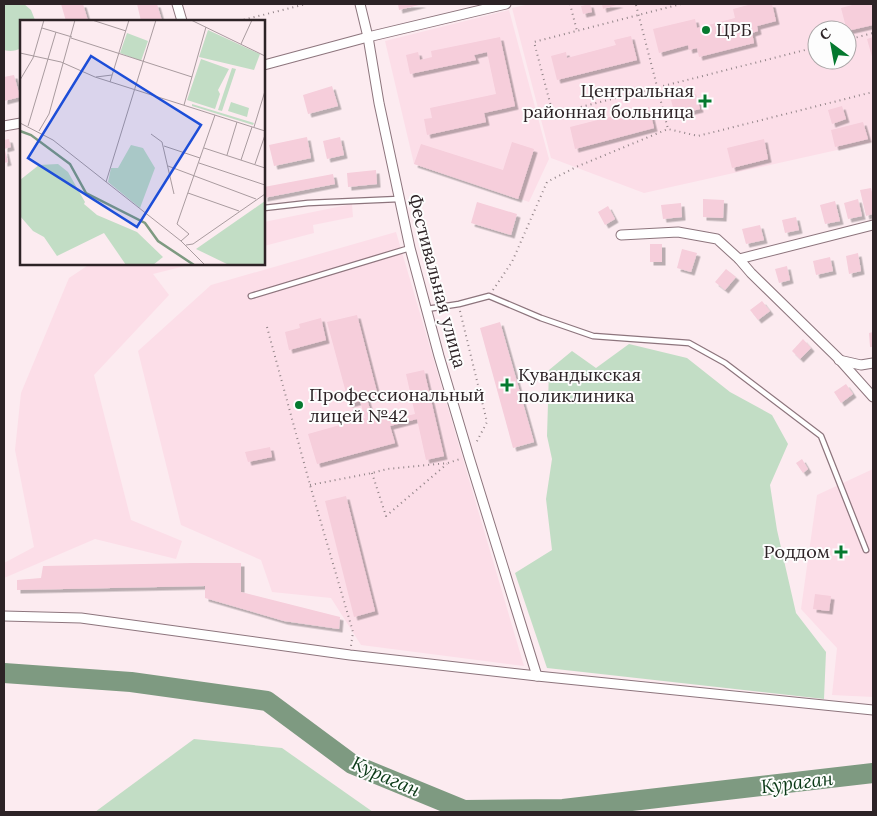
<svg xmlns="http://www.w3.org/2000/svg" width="877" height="816" font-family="Lora,serif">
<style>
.built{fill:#fcdee8;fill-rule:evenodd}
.green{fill:#c2ddc5}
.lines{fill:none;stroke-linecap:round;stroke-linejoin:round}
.river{stroke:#7e9a81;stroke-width:20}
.building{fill:#f6cedb;filter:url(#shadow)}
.service-casing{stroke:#8d757d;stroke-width:7}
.minor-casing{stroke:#8d757d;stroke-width:11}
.path{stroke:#938589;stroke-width:2;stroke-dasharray:1 4;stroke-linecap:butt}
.service{stroke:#fff;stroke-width:4.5}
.minor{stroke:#fff;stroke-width:9}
.poi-dot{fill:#05792f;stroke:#fdfdfd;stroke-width:2}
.labels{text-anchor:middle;stroke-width:4;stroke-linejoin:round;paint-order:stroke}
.poi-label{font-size:18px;fill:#2d2326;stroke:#fdfdfd;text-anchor:start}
.street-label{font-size:18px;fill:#2d2326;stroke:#fdfdfd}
.water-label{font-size:19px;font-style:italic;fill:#093815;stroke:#fdfdfd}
.inset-river{fill:none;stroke:#7e9a81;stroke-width:2.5}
.inset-road{fill:none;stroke:#a99b9f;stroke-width:1}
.view{fill:#1d4ed8;fill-opacity:0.15;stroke:#1d4ed8;stroke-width:2.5}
.inset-edge{fill:none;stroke:#2d2326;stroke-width:2.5}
</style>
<defs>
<filter id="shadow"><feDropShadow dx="3.5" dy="3.5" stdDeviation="0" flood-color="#0004"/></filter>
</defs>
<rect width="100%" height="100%" fill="#fcebf0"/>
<!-- built -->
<g class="built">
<path d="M530,4h343v138l-229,51 -93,-35 -39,-150zM817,30h30v30h-30z"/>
<polygon points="509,10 549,159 529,202 414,164 385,41"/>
<polygon points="352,204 353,217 313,225 314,233 264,246 264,222"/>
<polygon points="396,232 524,666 361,645 331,598 272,592 261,560 181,525 138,351 211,285"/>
<polygon points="90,264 193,264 153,274 169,295 94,375 131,520 182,541 176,559 95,539 4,578 4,563 34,547 15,450 21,393 69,278"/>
<polygon points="873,469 873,697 832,695 837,648 801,609 817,495"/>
</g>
<!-- green -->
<g class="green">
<path d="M4,4h20l7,6 4,10v1h-14v27c-5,3 -11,4 -17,2z"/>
<polygon points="629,344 687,358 730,392 772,415 788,444 770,485 777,530 796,613 826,652 824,699 547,668 515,573 552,550 546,499 552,459 547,436 549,370 572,351 596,368"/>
<polygon points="194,739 282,748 373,812 95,812"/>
</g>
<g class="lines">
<!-- river -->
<polyline class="river" points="4,673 131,682 267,701 352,764 464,810 563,809 873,773"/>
</g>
<!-- building -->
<g class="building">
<polygon points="61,4 83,4 88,21 66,21"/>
<polygon points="137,4 157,4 162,21 141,21"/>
<polygon points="398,4 423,4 399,10"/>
<polygon points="590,4 592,12 583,14 581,6"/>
<polygon points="602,4 620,4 603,9"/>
<polygon points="752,4 772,4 776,21 757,26 758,31 752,33 754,43 699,57 697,48 689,50 688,45 659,53 653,29 695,19 697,28 735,18 733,9"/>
<polygon points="856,4 873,4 873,25 847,31 841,8"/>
<polygon points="631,36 637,60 557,80 551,56 566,52 567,58 616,45 614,40"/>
<polygon points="500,37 515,106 484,113 486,122 427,135 424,119 432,118 430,108 496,94 487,52 474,55 476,60 410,74 406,55 418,52 420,60 432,57 431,51"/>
<polygon points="873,37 873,60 867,39"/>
<polygon points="14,75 20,97 4,101 4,77"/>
<polygon points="332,86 338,106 308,114 303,95"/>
<polygon points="696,94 700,109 675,115 671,100"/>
<polygon points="842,106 846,119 832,124 828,110"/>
<polygon points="649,107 654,128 575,149 570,127"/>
<polygon points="863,122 868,139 835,147 831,130"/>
<polygon points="307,137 311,158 274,166 269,145"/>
<polygon points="340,137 344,155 327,159 323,141"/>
<polygon points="9,139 11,147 4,149 4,140"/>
<polygon points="764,139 768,159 732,168 727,148"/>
<polygon points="512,142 534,149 518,199 414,164 421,144 503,170"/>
<polygon points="4,150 5,150 8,162 4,163"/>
<polygon points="376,170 377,184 348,187 347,173"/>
<polygon points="333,174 335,184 264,198 264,187"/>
<polygon points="871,188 873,197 873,214 866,216 860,190"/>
<polygon points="703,199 724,200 723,218 703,217"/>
<polygon points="858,199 862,216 848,219 844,203"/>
<polygon points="835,201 840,221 825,224 820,205"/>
<polygon points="477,202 517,214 511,235 471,223"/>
<polygon points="681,203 682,217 663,219 661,205"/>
<polygon points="608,206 615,219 605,225 598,212"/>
<polygon points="796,217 799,230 785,233 782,220"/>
<polygon points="760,225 764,240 746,244 742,229"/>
<rect x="650" y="244" width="12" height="18"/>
<polygon points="682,249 697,253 691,272 677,268"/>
<polygon points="858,253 861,271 849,274 846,256"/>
<polygon points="830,257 833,271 816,275 813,261"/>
<polygon points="787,266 790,280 779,283 775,269"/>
<polygon points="726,269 736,277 725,290 715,282"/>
<polygon points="762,301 770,311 758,320 750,310"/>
<polygon points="357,315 378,396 367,399 372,416 386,412 389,420 415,414 406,374 424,370 444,456 426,460 417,419 390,426 395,443 317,464 308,434 365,418 360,401 349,404 327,322"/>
<polygon points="321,318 326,340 289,350 285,332 300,328 299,324"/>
<polygon points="500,322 534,442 513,448 480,328"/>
<polygon points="873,332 873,347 870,347 869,333"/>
<polygon points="803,339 811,348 800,359 792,351"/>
<polygon points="846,384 853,394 841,403 834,392"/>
<polygon points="270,447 272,457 248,462 245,452"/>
<polygon points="802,459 808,469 803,473 796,463"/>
<polygon points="346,496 375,611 354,617 325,501"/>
<polygon points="193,563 241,563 241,592 340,617 339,629 284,621 205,598 205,586 17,590 17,580 41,578 43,566"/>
<polygon points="815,594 831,596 829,611 813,609"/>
</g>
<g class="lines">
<!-- service casing -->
<g class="service-casing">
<g id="service">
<polyline points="264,208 308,203 399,199"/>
<polyline points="251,296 410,248"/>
<polyline points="427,309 459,304 489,296 541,318 593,336 689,343 725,363 821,436 866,550"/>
</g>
</g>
<!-- minor casing -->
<g class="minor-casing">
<g id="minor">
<polyline points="177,4 182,21"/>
<polyline points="360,4 368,37 379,103 410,248 439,356 469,457 537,676"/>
<polyline points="264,65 368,37 506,4"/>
<polyline points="4,126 21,123"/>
<polyline points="621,235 678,232 717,239 739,259 751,273 839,359 873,397"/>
<polyline points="739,259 873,225"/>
<polyline points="839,360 861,365 873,363"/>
<polyline points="4,616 81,618 350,655 537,676 873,710"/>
</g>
</g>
<!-- path -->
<g class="path">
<polyline points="570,4 577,31"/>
<polyline points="681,4 534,42 553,114 817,47"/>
<polyline points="636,5 668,129"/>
<polyline points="239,21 306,4"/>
<polyline points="847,40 873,33"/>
<polyline points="493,290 512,262 547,182 576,167 668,129 698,136 873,92"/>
<polyline points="460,311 487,422 476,443"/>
<polyline points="267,327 310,485 353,632 351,646"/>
<polyline points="372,473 386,516 447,464"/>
<polyline points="310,485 372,473 387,469 448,463 460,459"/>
</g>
<!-- service -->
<use href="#service" class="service"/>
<!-- minor -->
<use href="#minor" class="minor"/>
</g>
<!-- markers -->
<g class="poi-dot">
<circle cx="706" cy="30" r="5"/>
<path d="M702.5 93.5h5v5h5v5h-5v5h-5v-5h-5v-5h5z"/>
<path d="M504.5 377.5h5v5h5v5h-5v5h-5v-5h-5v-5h5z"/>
<circle cx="299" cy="405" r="5"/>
<path d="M838.5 544.5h5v5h5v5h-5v5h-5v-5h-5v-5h5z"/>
</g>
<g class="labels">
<!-- poi labels -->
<g class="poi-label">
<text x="716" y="36">ЦРБ</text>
<text x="694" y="97" text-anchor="end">Центральная<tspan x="694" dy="21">районная больница</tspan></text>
<text x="518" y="381">Кувандыкская<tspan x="518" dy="21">поликлиника</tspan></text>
<text x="309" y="401">Профессиональный<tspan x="309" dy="21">лицей №42</tspan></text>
<text x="830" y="558" text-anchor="end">Роддом</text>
</g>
<!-- street labels -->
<g class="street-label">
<text transform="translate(437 281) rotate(75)" y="6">Фестивальная улица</text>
</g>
<!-- water labels -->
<g class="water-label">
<text transform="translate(386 776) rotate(24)" y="7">Кураган</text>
<text transform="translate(797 782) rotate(-7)" y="7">Кураган</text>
</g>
</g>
<!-- overview -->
<g transform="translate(20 20)">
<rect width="245" height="245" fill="#fcebf0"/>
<path d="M188,10l52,24 -6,16 -55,-13zM107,13l21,8 -7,20 -21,-8zM181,39l28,10 -11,21 2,4 -5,15 -28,-9zM212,48l4,1 -14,42 -4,-1zM211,82l18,6 -2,9 -19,-6zM172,84l62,19 -1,2 -61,-19zM111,125l12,3 12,20 -15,40 -32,-26 3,-14h7zM38,144l10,8 17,30 -1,2 13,11 40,17 26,25 -10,8h-27l-22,-32 -47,23 -13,-19 -11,-6 -13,-15v-36l19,-15zM245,181v64h-36l-33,-16z" fill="#c2ddc5"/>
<path class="inset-river" d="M0,111l11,4 39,29 16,29 59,30 13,18 36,24"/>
<path class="inset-road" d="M72,0l34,11M171,0l74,36M22,8l30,9M51,18l121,39M221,24l11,-24M0,33l41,9 34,15 170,54M76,57l16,-2M0,60l13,-22 11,-38M90,62l19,-62M164,85l22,-78M0,103l33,17 128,101 24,24M8,106l28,-94M234,107l11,-36M19,111l10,-17 26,-94M131,114l11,8 12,52M144,126l36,12M184,128l61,20M207,135l10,-33M221,140l11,-33M179,143l66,22M235,144l10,-29M148,146l88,33M86,162l50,-162M168,173l51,18M161,221l8,-7 -12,-10 38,-109M166,225l7,-1 72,-50"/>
<path class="view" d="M71,36l110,69 -64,102 -109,-69z"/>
<rect width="245" height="245" class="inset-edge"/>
</g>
<!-- border -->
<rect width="877" height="816" fill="none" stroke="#2d2326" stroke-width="10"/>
<!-- north arrow -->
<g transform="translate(832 45) rotate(328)"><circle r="24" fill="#fdfdfd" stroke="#aaa6a7"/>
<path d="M0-4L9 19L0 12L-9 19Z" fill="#05792f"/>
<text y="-8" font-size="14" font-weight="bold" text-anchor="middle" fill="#2d2326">С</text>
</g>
</svg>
